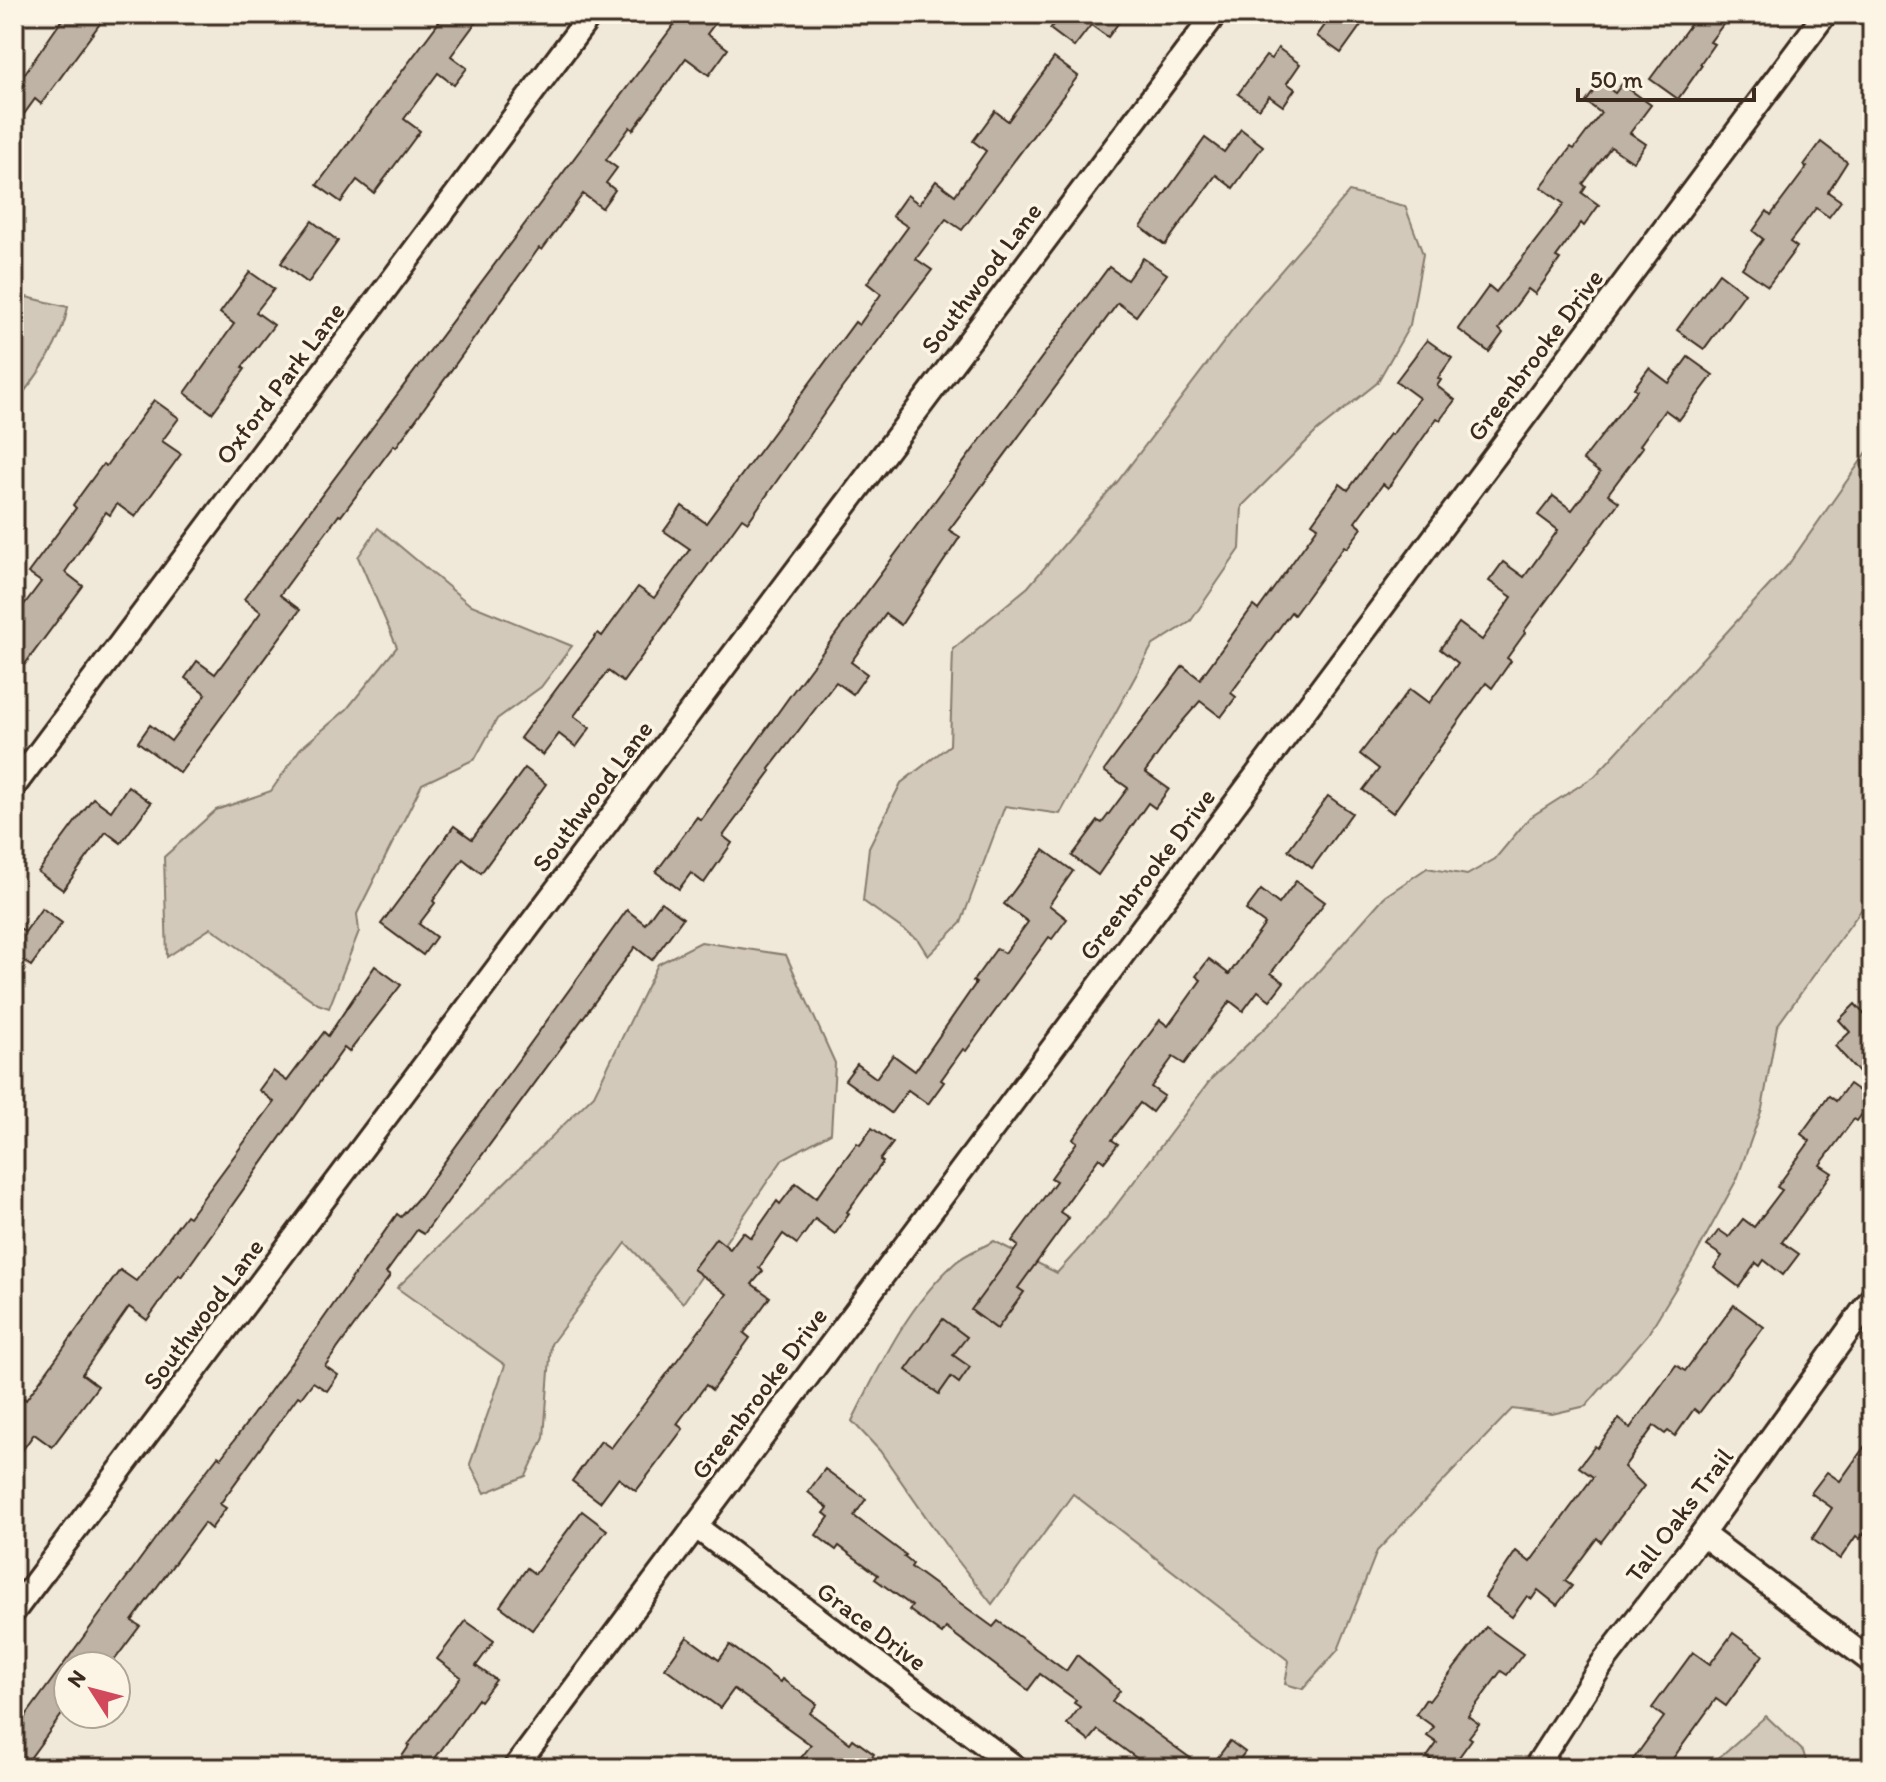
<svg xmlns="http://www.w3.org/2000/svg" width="1886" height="1782" font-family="Itim,sans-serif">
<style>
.green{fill:#d2c9ba;stroke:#867a6c;stroke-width:2}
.building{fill:#beb3a4;stroke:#3b2a1e;stroke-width:2}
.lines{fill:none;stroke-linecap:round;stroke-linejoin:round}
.minor-casing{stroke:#3b2a1e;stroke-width:28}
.minor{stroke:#fcf5e5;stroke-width:22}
.labels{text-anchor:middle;stroke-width:7;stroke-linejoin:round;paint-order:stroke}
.street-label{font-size:26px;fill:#3b2a1e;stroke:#fcf5e5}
</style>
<rect width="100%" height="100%" fill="#f0e9d9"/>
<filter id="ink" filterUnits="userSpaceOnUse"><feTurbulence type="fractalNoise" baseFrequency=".0125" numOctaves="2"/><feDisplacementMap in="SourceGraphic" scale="16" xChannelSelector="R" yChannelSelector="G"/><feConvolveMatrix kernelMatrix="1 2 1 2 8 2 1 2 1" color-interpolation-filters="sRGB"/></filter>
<g filter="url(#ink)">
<!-- green -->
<g class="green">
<polygon points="1349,192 1405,206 1423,254 1410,325 1377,383 1317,431 1242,506 1240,549 1190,622 1152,646 1060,814 1005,806 961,923 928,956 918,940 863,901 869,847 901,783 950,745 953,649 1028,587 1118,481 1255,301"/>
<path d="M14,294l54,13c-7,37 -30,69 -54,97z"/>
<path d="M1872,445v450l-95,131 -15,83 -25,70 -43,79 -46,76 -62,72 -34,8 -40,-5 -135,142 -39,99 -35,39 -18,-5 4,-23 -216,-167 -81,110 -45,-57 -67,-96 -28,-30c28,-56 56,-116 103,-158 10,-9 26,-15 39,-22l63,32 48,-53 107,-142 77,-73 95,-108 43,-29 40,7 28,-16 34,-41 66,-42 193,-211z"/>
<polygon points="378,528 469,604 572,646 541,687 497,719 475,759 422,784 357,914 359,931 329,1008 318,1004 211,928 167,957 164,857 216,810 271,791 300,749 347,709 397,647 358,557"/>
<polygon points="701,942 786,955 835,1063 831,1133 783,1159 683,1303 626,1243 551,1344 544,1438 526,1476 485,1493 470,1464 505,1365 397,1288 594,1095 658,964"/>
<polygon points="1766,1716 1803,1751 1808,1768 1710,1768 1715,1761"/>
</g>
<!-- building -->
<g class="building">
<polygon points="66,14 107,14 41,104 35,99 14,128 14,89"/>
<polygon points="445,14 482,14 451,56 467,68 454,85 438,73 404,119 420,131 374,193 357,180 341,202 317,185"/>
<polygon points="682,14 722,14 707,34 728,49 709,75 686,58 633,130 630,127 606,160 617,168 606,183 615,190 602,208 583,194 542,250 539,248 396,447 394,445 341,516 339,515 280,595 300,610 180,773 138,742 150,725 171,741 206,694 185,678 197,661 215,674 261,612 244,599"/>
<polygon points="1061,14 1125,14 1108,37 1091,25 1074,47 1050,29"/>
<polygon points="1333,14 1369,14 1341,53 1317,36"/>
<polygon points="1698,14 1731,14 1710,42 1714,44 1700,64 1702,65 1678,99 1650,79"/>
<polygon points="1278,48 1300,64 1287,83 1295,89 1283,106 1269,96 1259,109 1238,94 1266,56 1271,59"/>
<polygon points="1054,58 1078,76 962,230 946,219 916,259 932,270 842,388 748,522 742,518 623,682 608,671 574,716 590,728 576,747 559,734 543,755 520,738 598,633 602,636 638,587 654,598 690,549 664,531 682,506 706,523 855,322 859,325 881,294 867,283 908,227 892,216 907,195 919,204 936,181 955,195 986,151 973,141 995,111 1008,121"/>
<polygon points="1600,82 1615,93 1622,84 1651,105 1630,133 1646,144 1633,162 1611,147 1583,184 1586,187 1582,193 1599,205 1584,226 1581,223 1556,257 1560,259 1535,294 1528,289 1499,329 1503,333 1489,352 1458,329 1489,286 1496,292 1564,204 1541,187 1571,147 1574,149 1601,113 1586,102"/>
<polygon points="1241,129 1263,146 1233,188 1216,175 1165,245 1141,227 1205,138 1224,152"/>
<polygon points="1821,142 1847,162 1828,192 1841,201 1829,217 1816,208 1790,242 1797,247 1768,286 1742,268 1763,239 1753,231 1767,211 1771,215 1807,167 1804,165"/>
<polygon points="312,221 338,241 308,283 281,263"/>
<polygon points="1143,258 1167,274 1136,316 1118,303 949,530 960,537 901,625 886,614 851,662 867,674 853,694 836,682 769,769 771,771 723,836 732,843 704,883 691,873 679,889 656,872 697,817 701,820 792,693 1109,267 1127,280"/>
<polygon points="250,272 274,289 256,312 274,325 242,367 245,369 212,413 185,393 234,324 220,313"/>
<polygon points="1719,273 1745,293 1704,349 1677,330"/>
<polygon points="1427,340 1452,358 1438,378 1441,380 1437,386 1455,400 1440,420 1437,418 1388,488 1383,484 1355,522 1362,528 1347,548 1344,546 1294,615 1291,612 1231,693 1236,697 1221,717 1200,701 1180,724 1145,772 1169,789 1155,808 1148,803 1098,875 1072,856 1098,821 1102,823 1128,788 1104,771 1183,666 1200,679 1253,606 1258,610 1318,527 1312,523 1340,484 1348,490 1390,434 1392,435 1419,398 1396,381"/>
<polygon points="1688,357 1713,375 1679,420 1665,410 1640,445 1643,447 1608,494 1619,502 1524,631 1525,633 1507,658 1511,661 1492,688 1486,683 1393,813 1363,790 1379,769 1360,754 1410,689 1429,703 1458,663 1440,649 1459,623 1482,640 1512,597 1489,581 1503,562 1524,577 1558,530 1538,515 1553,496 1572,510 1600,473 1583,460 1637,390 1634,388 1649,368 1669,383"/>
<polygon points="154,400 179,418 162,441 181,454 135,517 117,504 110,515 106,512 65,572 83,586 25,664 14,656 14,618 41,582 28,573 76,508 73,505 103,464 106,466"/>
<polygon points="525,768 546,784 481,873 463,859 433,901 435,903 419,924 436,937 423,955 381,924 454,826 472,839"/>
<polygon points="128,786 151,803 121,843 106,832 63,890 38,872 93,798 111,811"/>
<polygon points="1328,796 1352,813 1312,868 1288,850"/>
<polygon points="1044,850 1073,871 1049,905 1067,919 1052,939 1049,937 966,1051 963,1049 941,1080 944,1082 928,1104 908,1090 891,1113 845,1080 857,1064 876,1078 893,1055 915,1071 976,983 973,981 997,948 1005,953 1028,922 1004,904"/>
<polygon points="1296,881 1325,902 1271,973 1284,982 1270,1000 1258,991 1243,1011 1230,1001 1184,1064 1173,1057 1151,1087 1164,1096 1152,1112 1140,1103 1112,1140 1118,1144 1104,1162 1099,1158 1060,1212 1069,1218 1018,1288 1024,1292 997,1329 971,1310 1018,1246 1012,1241 1056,1181 1051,1178 1077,1142 1073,1139 1160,1020 1168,1026 1201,980 1196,976 1209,959 1229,974 1265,924 1246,910 1261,890 1279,904"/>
<polygon points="661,902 683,918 652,960 635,947 424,1234 417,1230 386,1273 390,1276 325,1366 338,1375 327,1391 313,1382 301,1398 298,1396 220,1504 226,1508 211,1529 204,1523 132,1621 140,1626 110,1666 68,1666 68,1706 23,1768 14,1768 14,1732 171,1517 218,1456 221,1458 319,1325 397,1214 401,1217 419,1197 627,910 645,924"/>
<polygon points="42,908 62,923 31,966 14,953 14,925 25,932"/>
<polygon points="375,966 401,985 349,1052 344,1048 181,1277 179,1275 147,1320 129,1307 82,1374 98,1386 52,1447 34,1434 14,1462 14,1412 24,1398 26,1400 120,1270 136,1281 186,1215 189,1217 274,1102 259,1090 273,1071 287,1081 324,1032 328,1036"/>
<polygon points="1855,1004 1872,1023 1872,1066 1862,1076 1835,1046 1850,1032 1839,1020"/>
<polygon points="1849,1084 1872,1100 1857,1121 1854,1119 1820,1165 1832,1173 1782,1242 1799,1254 1783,1275 1764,1260 1760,1266 1756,1263 1739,1287 1714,1268 1722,1256 1707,1246 1719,1230 1729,1237 1743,1219 1754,1227 1782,1190 1777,1187 1810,1141 1801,1134 1829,1096 1836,1101"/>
<polygon points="872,1128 893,1143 880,1160 883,1162 847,1212 849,1214 835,1234 815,1219 797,1244 783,1234 759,1268 763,1271 752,1284 770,1297 744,1333 750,1338 712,1390 706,1385 677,1424 683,1429 636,1491 618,1478 600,1502 572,1481 601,1441 611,1448 727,1294 693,1269 716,1238 730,1249 743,1232 751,1238 777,1201 780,1204 796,1183 816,1198 857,1143 860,1145"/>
<polygon points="1734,1305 1764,1327 1699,1413 1694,1409 1675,1436 1668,1431 1665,1434 1654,1426 1624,1467 1644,1486 1601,1542 1597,1538 1565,1581 1572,1586 1557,1605 1538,1590 1532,1599 1527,1596 1512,1617 1485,1597 1516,1551 1530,1562 1593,1477 1579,1467 1595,1446 1597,1448 1619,1419 1630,1428 1676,1365 1685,1371"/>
<polygon points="943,1319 967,1337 953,1355 970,1367 959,1383 951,1377 939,1394 906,1370"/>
<polygon points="1872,1436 1872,1522 1860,1539 1856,1536 1840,1559 1812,1539 1832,1508 1811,1493 1827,1472 1840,1481"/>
<polygon points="825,1469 866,1499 854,1516 906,1555 904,1557 913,1564 911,1567 993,1627 998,1621 1066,1671 1077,1655 1120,1691 1112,1701 1204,1768 1150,1768 1098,1730 1089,1741 1067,1724 1080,1707 1074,1703 1076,1700 1040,1674 1028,1690 946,1628 942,1634 909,1610 912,1606 875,1579 878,1575 839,1546 836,1550 816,1535 829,1517 824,1513 828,1508 808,1492"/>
<polygon points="582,1511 607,1530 532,1630 500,1606 527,1568 535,1574"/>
<polygon points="466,1621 494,1641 476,1666 496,1680 480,1701 478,1699 428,1768 394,1768 409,1746 408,1745 461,1677 437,1659"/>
<polygon points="1486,1627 1523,1654 1507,1675 1501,1671 1468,1716 1479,1724 1469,1737 1472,1739 1451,1768 1442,1768 1427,1757 1437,1743 1427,1736 1434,1727 1416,1714 1426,1699 1429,1701"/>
<polygon points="1733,1633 1763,1655 1726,1706 1716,1699 1666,1768 1627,1768 1664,1717 1652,1708 1693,1652 1710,1664"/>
<polygon points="687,1637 719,1660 730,1645 780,1682 782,1679 817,1704 810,1713 850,1743 853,1739 874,1754 872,1757 887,1768 793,1768 811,1745 734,1689 720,1708 665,1668"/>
<polygon points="1230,1741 1245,1752 1233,1768 1210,1768"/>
</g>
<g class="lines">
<!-- minor casing -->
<g class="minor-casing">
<g id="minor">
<polyline points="14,786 591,14"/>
<polyline points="695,1526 1016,1768"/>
<polyline points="1702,1534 1872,1662"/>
<polyline points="14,1611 1215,14"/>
<polyline points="515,1768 1825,14"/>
<polyline points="1535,1768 1602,1664 1702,1534 1872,1298"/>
</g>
</g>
<!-- minor -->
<use href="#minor" class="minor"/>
</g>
</g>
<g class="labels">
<!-- street labels -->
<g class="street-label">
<text transform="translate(981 278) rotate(-53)" y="9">Southwood Lane</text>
<text transform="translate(1535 355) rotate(-53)" y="9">Greenbrooke Drive</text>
<text transform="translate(280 383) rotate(-53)" y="9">Oxford Park Lane</text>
<text transform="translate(592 796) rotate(-53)" y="9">Southwood Lane</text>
<text transform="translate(1147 874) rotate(-53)" y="9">Greenbrooke Drive</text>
<text transform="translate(203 1314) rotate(-53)" y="9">Southwood Lane</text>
<text transform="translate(759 1393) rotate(-53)" y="9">Greenbrooke Drive</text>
<text transform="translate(1679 1515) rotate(-53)" y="9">Tall Oaks Trail</text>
<text transform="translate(872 1626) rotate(37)" y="9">Grace Drive</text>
</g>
</g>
<!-- margin -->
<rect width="1886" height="1782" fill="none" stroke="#fcf5e5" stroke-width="48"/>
<rect x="24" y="24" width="1838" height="1734" fill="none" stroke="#3b2a1e" stroke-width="3" filter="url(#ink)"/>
<!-- north arrow -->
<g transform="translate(92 1690) rotate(306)"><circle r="38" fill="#fcf5e5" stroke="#afa495" stroke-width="2"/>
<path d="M0-6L14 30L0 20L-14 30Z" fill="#d1495b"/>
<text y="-12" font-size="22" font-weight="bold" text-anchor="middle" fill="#3b2a1e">N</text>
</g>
<!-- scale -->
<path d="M1578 88v12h176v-12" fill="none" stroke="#3b2a1e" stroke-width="4"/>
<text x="1590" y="88" font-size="24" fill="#3b2a1e" stroke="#fcf5e5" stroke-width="6" paint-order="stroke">50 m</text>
</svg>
